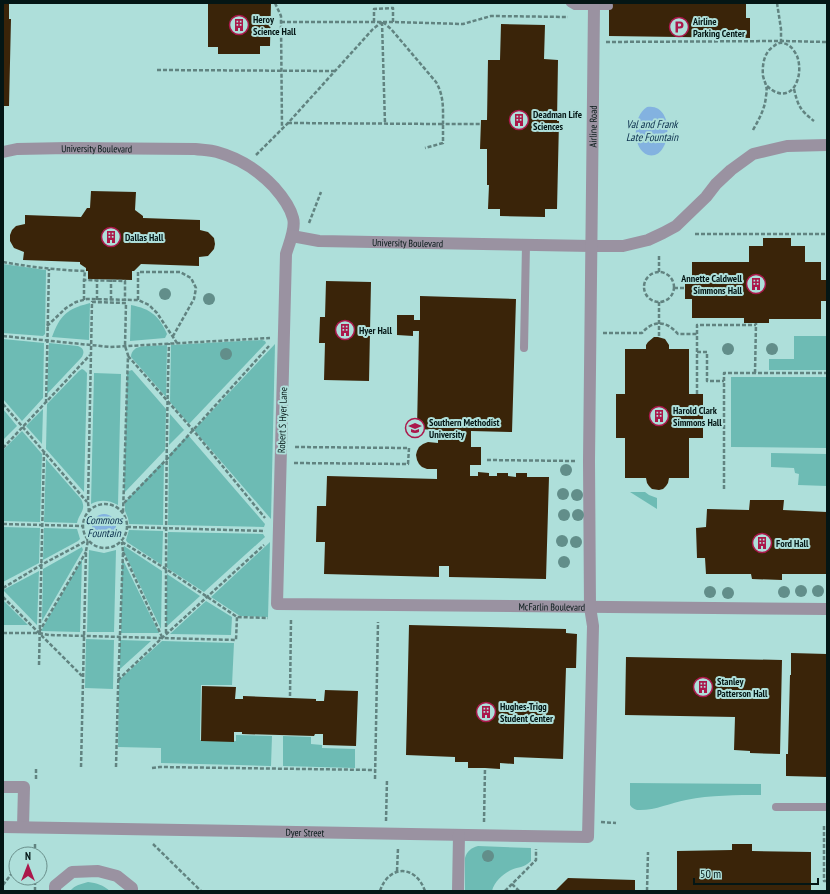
<svg xmlns="http://www.w3.org/2000/svg" width="830" height="894" font-family="'PT Sans Narrow',sans-serif">
<style>
.green{fill:#6dbbb4}
.water{fill:#83b2e0}
.building{fill:#3a2409}
.lines{fill:none;stroke-linecap:round;stroke-linejoin:round}
.path{stroke:#618380;stroke-width:2.5;stroke-dasharray:4 2;stroke-linecap:butt}
.lane{stroke:#9a92a1;stroke-width:8}
.street{stroke:#9a92a1;stroke-width:12}
.tree{fill:#628e8a}
.labels{text-anchor:middle;stroke-width:4;stroke-linejoin:round;paint-order:stroke}
.poi-label{font-size:10px;font-weight:bold;fill:#041615;stroke:#aedfda;text-anchor:start}
.street-label{font-size:10px;fill:#041615;stroke:#aedfda}
.water-label{font-size:11px;font-style:italic;fill:#092d4b;stroke:#aedfda}
</style>
<rect width="100%" height="100%" fill="#aedfda"/>
<!-- green -->
<g class="green">
<polygon points="3,264 46,270 45,334 43,336 3,333"/>
<path d="M90,303l-1,37 -37,-3c8,-22 15,-28 38,-34z"/>
<path d="M131,305c20,4 28,11 36,29l-2,4 -35,3z"/>
<polygon points="794,336 827,336 827,370 769,370 769,359 794,359"/>
<polygon points="3,339 44,343 43,398 22,421 3,399"/>
<polygon points="262,340 265,341 266,343 189,424 170,402 171,345"/>
<path d="M49,343l29,3c6,2 7,7 3,12l-34,36z"/>
<polygon points="275,344 271,519 194,430"/>
<path d="M167,345l-1,52 -35,-40c0,-3 1,-6 4,-8 4,-4 25,-3 32,-4z"/>
<polygon points="82,369 84,370 87,373 84,492 46,449 47,404 79,371"/>
<polygon points="132,370 166,409 165,450 125,492 124,490 127,374 129,371"/>
<path d="M94,373l27,1 -3,131c-9,-5 -18,-6 -27,-1z"/>
<polygon points="731,377 827,377 827,448 731,447"/>
<polygon points="3,409 17,426 3,440"/>
<polygon points="43,409 42,444 26,426"/>
<polygon points="170,414 184,430 169,445"/>
<polygon points="22,431 42,454 40,522 3,521 3,450"/>
<polygon points="188,435 265,524 264,527 168,525 169,455"/>
<polygon points="771,453 827,454 827,486 798,485 799,474 795,473 794,468 771,467"/>
<path d="M46,459l35,40c6,11 -2,14 -4,24l-33,-1z"/>
<polygon points="164,460 163,525 129,524 128,518 125,511 125,502"/>
<polygon points="630,492 645,492 649,495 657,498 657,509"/>
<polygon points="3,527 40,528 39,563 3,582"/>
<polygon points="44,528 77,529 80,539 78,541 43,560"/>
<polygon points="129,530 163,531 162,565 127,542 126,540"/>
<polygon points="168,532 263,534 265,537 204,592 167,568"/>
<polygon points="270,542 268,617 240,616 211,597"/>
<polygon points="124,546 162,571 161,629 123,550"/>
<polygon points="82,547 83,550 42,621 43,569"/>
<polygon points="89,550 104,553 116,550 114,632 87,632"/>
<polygon points="122,558 159,633 121,633"/>
<polygon points="82,559 80,632 41,631"/>
<polygon points="39,571 37,625 3,590"/>
<polygon points="167,574 200,596 166,627"/>
<polygon points="3,600 28,625 3,625"/>
<polygon points="206,601 232,617 231,635 170,634"/>
<polygon points="86,639 114,640 113,689 85,688"/>
<polygon points="120,640 151,641 120,669"/>
<polygon points="162,641 234,643 232,685 201,685 200,740 236,741 236,735 272,736 271,766 161,763 161,748 118,747 119,680"/>
<polygon points="283,736 311,737 311,744 322,745 322,748 355,749 355,768 283,766"/>
<path d="M630,783l131,1v11c-25,0 -50,0 -75,5 -16,3 -32,11 -49,10 -3,-1 -5,-2 -7,-5z"/>
<path d="M478,846l53,2v13c-9,8 -11,5 -20,9 -8,4 -17,12 -19,21h-27v-33c2,-7 6,-10 13,-12z"/>
<path d="M88,882c9,1 15,3 22,9h-40c5,-6 11,-7 18,-9z"/>
</g>
<!-- water -->
<g class="water">
<path d="M647,107c29,-5 25,54 1,48 -16,-5 -16,-39 -1,-48z"/>
<circle cx="104" cy="526" r="12"/>
</g>
<!-- building -->
<g class="building">
<polygon points="3,3 9,3 9,19 11,19 9,106 3,106"/>
<polygon points="208,3 271,3 270,46 260,46 260,54 218,54 218,47 208,47"/>
<polygon points="609,3 746,3 746,18 750,18 750,38 609,36"/>
<polygon points="501,24 545,25 544,59 558,60 557,121 559,121 557,209 545,209 545,217 500,216 500,209 488,209 489,185 487,185 487,149 480,149 481,120 487,120 488,60 500,60"/>
<polygon points="91,191 136,192 135,210 143,216 143,218 200,220 200,230 208,232 214,238 215,244 214,249 208,256 199,257 199,266 141,264 134,271 132,271 132,280 88,279 88,271 86,271 86,268 80,264 80,262 23,260 24,252 14,248 10,241 10,235 12,230 16,226 25,224 25,215 81,217 87,208 90,208"/>
<polygon points="763,238 791,238 791,246 805,246 805,262 821,262 821,280 826,280 826,301 821,301 821,319 769,319 769,323 744,323 744,318 692,318 692,299 685,299 685,280 692,280 692,262 749,262 749,246 763,246"/>
<polygon points="326,281 371,282 369,381 324,380 325,343 319,343 320,317 325,317"/>
<polygon points="420,296 516,299 512,432 471,431 471,447 481,447 481,465 470,465 470,476 478,476 478,472 489,473 489,476 497,476 497,473 508,473 508,476 516,477 516,473 527,473 527,477 549,477 546,579 449,577 449,566 439,566 439,577 324,574 325,542 316,542 317,506 326,506 327,476 437,479 437,469 427,469 422,467 419,464 417,460 416,455 417,451 419,447 423,444 428,442 438,443 438,430 417,429 419,331 413,331 413,336 397,335 397,315 414,315 414,320 420,320"/>
<polygon points="654,337 658,337 665,339 669,345 669,349 689,349 689,394 703,394 703,438 689,438 689,478 669,478 668,483 666,486 663,489 659,490 652,489 649,486 647,483 646,478 625,478 625,438 616,438 616,394 625,394 625,349 646,349 646,345 648,342"/>
<polygon points="750,500 784,500 783,510 827,512 827,574 782,574 782,580 752,579 751,574 706,574 705,558 697,558 696,528 706,527 707,509 749,510"/>
<polygon points="409,625 566,629 566,633 577,634 576,668 566,668 563,759 514,757 514,764 500,763 500,769 485,768 468,768 468,762 455,762 455,757 406,755"/>
<polygon points="791,653 827,654 827,777 786,776 786,754 788,754 790,675 791,675"/>
<polygon points="626,657 782,660 780,754 750,753 750,751 734,750 735,717 625,715"/>
<polygon points="202,686 236,687 235,699 243,699 243,696 316,699 316,701 324,701 325,690 358,691 356,746 323,745 323,734 315,734 314,736 242,734 242,732 234,732 234,742 201,741"/>
<polygon points="732,844 752,844 752,851 811,852 811,891 677,891 677,851 732,850"/>
<polygon points="568,878 635,880 635,891 555,891"/>
</g>
<g class="lines">
<!-- path -->
<g class="path">
<polyline points="275,3 281,16 281,22 282,128"/>
<polyline points="777,3 781,29 781,42"/>
<polyline points="281,22 393,22 463,24 491,16 568,17"/>
<polyline points="374,22 374,9 393,8 393,22"/>
<polyline points="382,22 385,124"/>
<path d="M383,22l8,7 45,53c8,14 7,26 7,42h38"/>
<polyline points="606,42 781,41 827,42"/>
<polyline points="157,70 335,71"/>
<path d="M794,89c4,17 6,21 20,32"/>
<polyline points="288,123 443,124 443,143 425,148"/>
<path d="M753,130c6,-11 12,-21 13,-34 2,-10 -1,-12 -3,-20 -1,-11 1,-24 11,-30 4,-4 9,-4 14,-1 4,2 7,7 9,11 8,21 -6,52 -30,30"/>
<polyline points="256,155 288,123 373,29 382,22"/>
<polyline points="309,223 321,192"/>
<polyline points="695,234 827,234"/>
<polyline points="659,256 659,273"/>
<path d="M3,262c27,5 54,8 82,9l-1,9 41,1v20"/>
<circle cx="659" cy="287" r="15"/>
<polyline points="674,288 685,288"/>
<polyline points="84,300 84,280"/>
<polyline points="97,300 97,280"/>
<polyline points="111,300 111,280"/>
<polyline points="138,300 138,272 180,272 191,278 196,288 194,299 173,336"/>
<polyline points="659,302 659,337"/>
<polyline points="47,326 66,308 76,302 87,299 138,300 149,305 157,313 177,343"/>
<path d="M603,333h39c11,-13 24,-13 36,1h19"/>
<polyline points="3,336 110,347 270,338"/>
<polyline points="697,352 707,352 707,381 724,381"/>
<polyline points="128,356 193,430 265,518"/>
<polyline points="755,373 756,323"/>
<polyline points="697,394 697,325 756,325"/>
<polyline points="46,403 49,269"/>
<polyline points="3,404 87,502"/>
<polyline points="3,448 90,355"/>
<polyline points="487,460 575,461"/>
<polyline points="294,463 408,464 409,448 295,447"/>
<polyline points="724,489 724,373 827,373"/>
<polyline points="124,503 167,459 269,346"/>
<circle cx="105" cy="526" r="22"/>
<polyline points="89,512 88,502 92,302 126,303 125,346 128,355 123,514"/>
<polyline points="3,524 84,526"/>
<polyline points="127,527 265,531"/>
<polyline points="122,542 166,569 237,617 268,618"/>
<polyline points="123,552 162,637"/>
<polyline points="3,588 41,565 88,540"/>
<polyline points="3,597 82,676"/>
<polyline points="39,632 86,552"/>
<polyline points="3,633 39,633 49,635 236,640 237,617"/>
<path d="M166,633c0,-96 0,-193 3,-290"/>
<polyline points="39,665 44,451"/>
<polyline points="118,680 162,638 264,545"/>
<polyline points="290,696 291,619"/>
<polyline points="81,767 86,551 88,540"/>
<polyline points="116,767 118,689 123,552 122,542"/>
<polyline points="152,768 160,767 375,770"/>
<polyline points="36,779 36,767"/>
<polyline points="375,779 378,622"/>
<polyline points="386,821 387,779"/>
<polyline points="484,822 485,768"/>
<polyline points="601,822 616,823"/>
<polyline points="824,826 824,881 827,881"/>
<polyline points="153,844 201,891"/>
<polyline points="27,854 29,852"/>
<polyline points="35,854 35,842"/>
<polyline points="397,871 398,848"/>
<polyline points="512,884 519,891"/>
<polyline points="3,885 16,868"/>
<polyline points="35,891 35,878"/>
<path d="M380,891c9,-27 36,-26 45,0"/>
<polyline points="505,891 536,860 536,849"/>
<polyline points="647,891 648,852"/>
</g>
<!-- lane -->
<g class="lane">
<polyline points="570,3 575,6 609,6"/>
<polyline points="524,348 526,245"/>
<polyline points="776,807 827,807"/>
</g>
<!-- street -->
<g class="street">
<path id="s1" d="M3,152l14,-3 51,-1 127,1c7,1 15,1 22,3 22,6 41,18 57,35 8,9 16,19 19,31 3,10 -4,26 -7,36l-9,350 550,5"/>
<path id="s2" d="M292,236l27,5 272,5h32l25,-6 15,-7 13,-7 30,-29 10,-13 15,-14 22,-16 34,-8 40,-1"/>
<polyline points="3,787 24,787 23,827"/>
<path id="s3" d="M3,827l585,10 5,-211 -3,-19 -1,-146 5,-455"/>
<polyline points="55,891 55,886 72,872 98,871 117,876 132,888 132,891"/>
<polyline points="458,891 459,835"/>
</g>
</g>
<!-- trees -->
<g class="tree">
<circle cx="165" cy="294" r="6"/>
<circle cx="209" cy="299" r="6"/>
<circle cx="728" cy="349" r="6"/>
<circle cx="772" cy="349" r="6"/>
<circle cx="226" cy="354" r="6"/>
<circle cx="566" cy="470" r="6"/>
<circle cx="563" cy="494" r="6"/>
<circle cx="577" cy="495" r="6"/>
<circle cx="564" cy="515" r="6"/>
<circle cx="578" cy="515" r="6"/>
<circle cx="562" cy="541" r="6"/>
<circle cx="576" cy="542" r="6"/>
<circle cx="564" cy="562" r="6"/>
<circle cx="801" cy="591" r="6"/>
<circle cx="818" cy="591" r="6"/>
<circle cx="710" cy="592" r="6"/>
<circle cx="784" cy="592" r="6"/>
<circle cx="728" cy="593" r="6"/>
<circle cx="488" cy="856" r="6"/>
</g>
<!-- icons -->
<defs>
<g id="building-ring" transform="scale(1)"><circle r="9.5" fill="#aedfda" stroke="#ab184b" stroke-width="1.5"/><path d="M-4-6H4V6H1V3H-1V6H-4ZM-2.5-4.3h1.7v1.8h-1.7ZM.8-4.3h1.7v1.8H.8ZM-2.5-1h1.7V.8h-1.7ZM.8-1h1.7V.8H.8Z" fill="#ab184b"/></g>
<g id="parking-ring" transform="scale(1)"><circle r="9.5" fill="#aedfda" stroke="#ab184b" stroke-width="1.5"/><path d="M-3.5-5.5H1a3.5 3.5 0 0 1 0 7H-1V5.5H-3.5ZM-1-3.4V-.6H.8a1.4 1.4 0 0 0 0-2.8Z" fill="#ab184b"/></g>
<g id="university-ring" transform="scale(1)"><circle r="9.5" fill="#aedfda" stroke="#ab184b" stroke-width="1.5"/><path d="M0-5L7-2L0 1L-7-2ZM-4 1L0 2.5L4 1V4Q0 6-4 4Z" fill="#ab184b"/></g>
</defs>
<g fill-rule="evenodd">
<use href="#building-ring" x="239" y="25"/>
<use href="#parking-ring" x="679" y="27"/>
<use href="#building-ring" x="519" y="120"/>
<use href="#building-ring" x="111" y="237"/>
<use href="#building-ring" x="756" y="284"/>
<use href="#building-ring" x="345" y="330"/>
<use href="#building-ring" x="659" y="416"/>
<use href="#university-ring" x="415" y="428"/>
<use href="#building-ring" x="762" y="543"/>
<use href="#building-ring" x="703" y="687"/>
<use href="#building-ring" x="486" y="712"/>
</g>
<g class="labels">
<!-- poi labels -->
<g class="poi-label">
<text x="253" y="23">Heroy<tspan x="253" dy="12">Science Hall</tspan></text>
<text x="693" y="25">Airline<tspan x="693" dy="12">Parking Center</tspan></text>
<text x="533" y="118">Deadman Life<tspan x="533" dy="12">Sciences</tspan></text>
<text x="125" y="241">Dallas Hall</text>
<text x="742" y="282" text-anchor="end">Annette Caldwell<tspan x="742" dy="12">Simmons Hall</tspan></text>
<text x="359" y="334">Hyer Hall</text>
<text x="673" y="414">Harold Clark<tspan x="673" dy="12">Simmons Hall</tspan></text>
<text x="429" y="426">Southern Methodist<tspan x="429" dy="12">University</tspan></text>
<text x="776" y="547">Ford Hall</text>
<text x="717" y="685">Stanley<tspan x="717" dy="12">Patterson Hall</tspan></text>
<text x="500" y="710">Hughes-Trigg<tspan x="500" dy="12">Student Center</tspan></text>
</g>
<!-- street labels -->
<g class="street-label">
<text dy="4" stroke="none"><textPath href="#s3" startOffset="1296">Airline Road</textPath></text>
<text dy="4" stroke="none"><textPath href="#s1" startOffset="94">University Boulevard</textPath></text>
<text dy="4" stroke="none"><textPath href="#s2" startOffset="116">University Boulevard</textPath></text>
<text transform="translate(282 420) rotate(-88)" y="4">Robert S Hyer Lane</text>
<text dy="4" stroke="none"><textPath href="#s1" startOffset="981">McFarlin Boulevard</textPath></text>
<text dy="4" stroke="none"><textPath href="#s3" startOffset="302">Dyer Street</textPath></text>
</g>
<!-- water labels -->
<g class="water-label">
<text x="652" y="128">Val and Frank<tspan x="652" dy="13">Late Fountain</tspan></text>
<text x="104" y="524">Commons<tspan x="104" dy="13">Fountain</tspan></text>
</g>
</g>
<!-- border -->
<rect width="830" height="894" fill="none" stroke="#041615" stroke-width="8"/>
<!-- north arrow -->
<g transform="translate(28 866)"><circle r="19" fill="#aedfda" stroke="#6a8f8b"/>
<path d="M0-3L7 15L0 10L-7 15Z" fill="#ab184b"/>
<text y="-6" font-size="11" font-weight="bold" text-anchor="middle" fill="#041615">N</text>
</g>
<!-- scale -->
<path d="M694 878v6h124v-6" fill="none" stroke="#041615" stroke-width="2"/>
<text x="700" y="878" font-size="12" fill="#041615" stroke="#aedfda" stroke-width="3" paint-order="stroke">50 m</text>
</svg>
